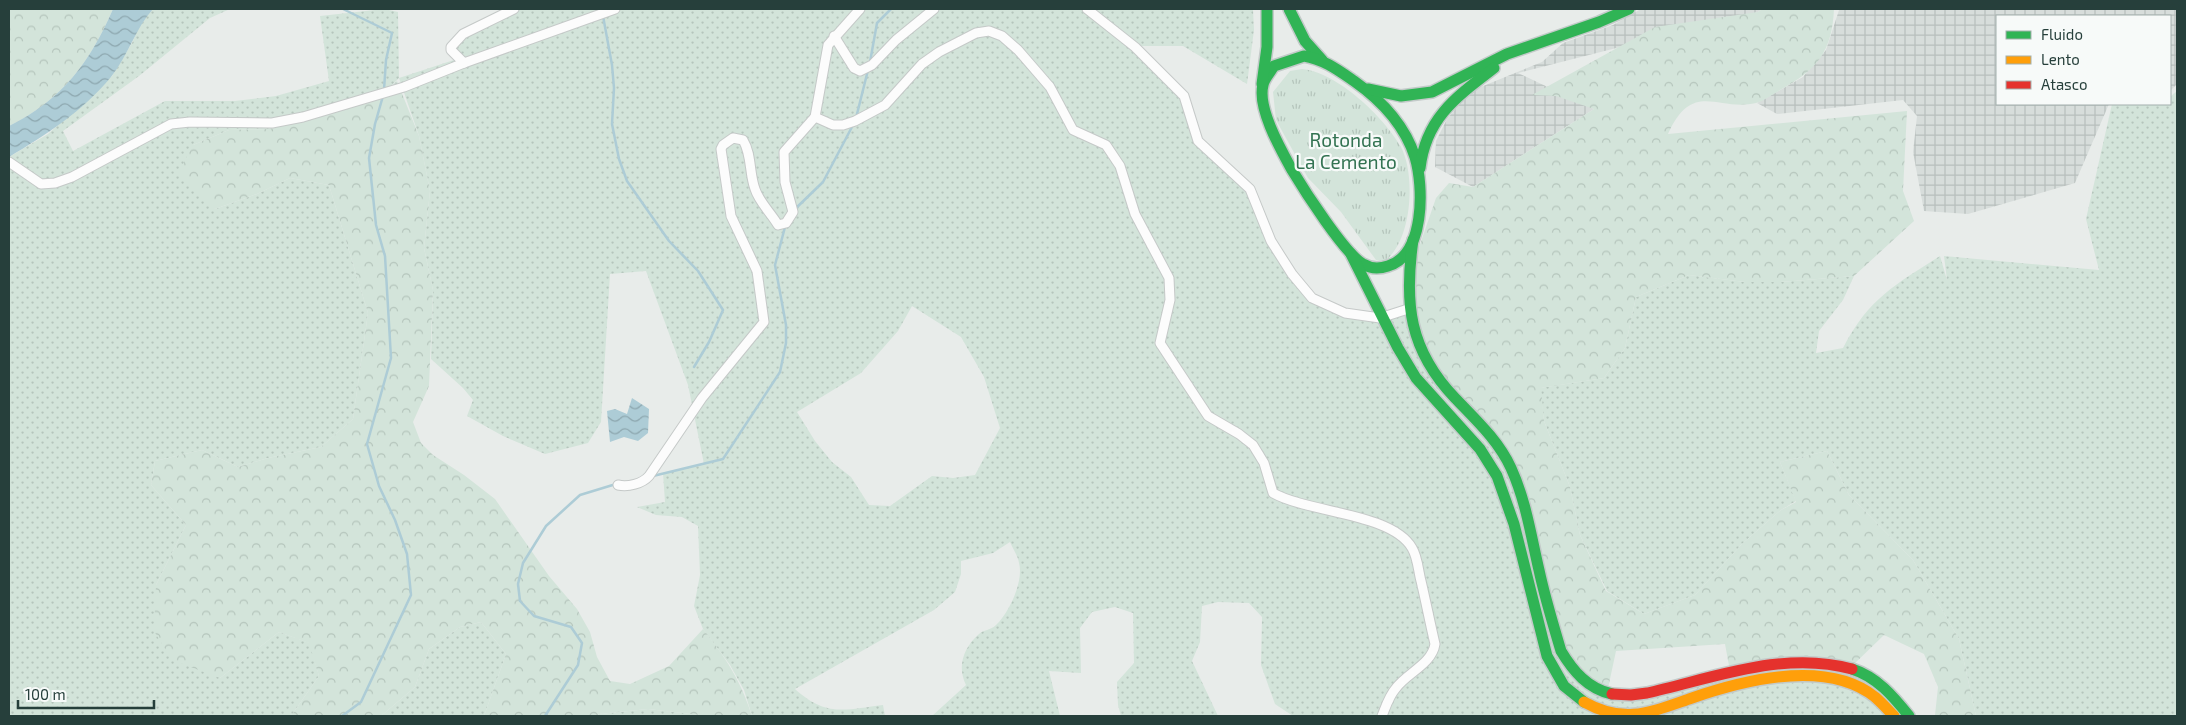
<svg xmlns="http://www.w3.org/2000/svg" width="2186" height="725" font-family="'Exo 2',sans-serif">
<style>
.industrial{fill:url(#industrial-grid)}
.grass{fill:url(#grass-dots);fill-rule:evenodd}
.forest{fill:url(#forest-crowns)}
.park{fill:url(#park-tufts)}
.water{fill:url(#water-waves)}
.lines{fill:none;stroke-linecap:round;stroke-linejoin:round}
.stream{stroke:#adccd6;stroke-width:2.5}
.street-casing{stroke:#c5c9c8;stroke-width:11}
.fast-casing{stroke:#c3cac9;stroke-width:14}
.slow-casing{stroke:#c3cac9;stroke-width:14}
.jam-casing{stroke:#c3cac9;stroke-width:14}
.street{stroke:#fcfcfc;stroke-width:9}
.fast{stroke:#30b455;stroke-width:11}
.slow{stroke:#ff9f0a;stroke-width:11}
.jam{stroke:#e5322d;stroke-width:11}
.labels{text-anchor:middle;stroke-width:4.5;stroke-linejoin:round;paint-order:stroke}
.park-label{font-size:19px;fill:#337352;stroke:#f7faf9}
</style>
<defs>
<pattern id="industrial-grid" width="8" height="8" patternUnits="userSpaceOnUse" patternTransform="scale(1.25)"><rect width="8" height="8" fill="#d7dddb"/><path d="M0 4h8M4 0v8" fill="none" stroke="#b8bfbd"/></pattern>
<pattern id="grass-dots" width="8" height="8" patternUnits="userSpaceOnUse" patternTransform="scale(1.25)"><rect width="8" height="8" fill="#d3e4da"/><path d="M2 2h.1M6 6h.1" fill="none" stroke="#b5c5bc" stroke-width="1.8" stroke-linecap="round"/></pattern>
<pattern id="forest-crowns" width="20" height="18" patternUnits="userSpaceOnUse" patternTransform="scale(1.25)"><rect width="20" height="18" fill="#d3e4da"/><path d="M2 6a3 3 0 1 1 6 0M12 15a3 3 0 1 1 6 0" fill="none" stroke="#b5c5bc"/></pattern>
<pattern id="park-tufts" width="24" height="20" patternUnits="userSpaceOnUse" patternTransform="scale(1.25)"><rect width="24" height="20" fill="#d3e4da"/><path d="M3 7l-1-3M5 7V3M7 7l1-3M15 17l-1-3M17 17v-4M19 17l1-3" fill="none" stroke="#b5c5bc"/></pattern>
<pattern id="water-waves" width="16" height="10" patternUnits="userSpaceOnUse" patternTransform="scale(1.25)"><rect width="16" height="10" fill="#adccd6"/><path d="M0 5q4-4 8 0t8 0" fill="none" stroke="#8da7af"/></pattern>
</defs>
<rect width="100%" height="100%" fill="#e8ecea"/>
<!-- industrial -->
<g class="industrial">
<polygon points="1641,9 1762,9 1758,12 1518,73 1594,109 1473,187 1435,167 1436,141 1447,119 1471,91 1542,62 1563,43 1613,25"/>
<polygon points="1836,9 2177,9 2177,84 2170,91 2170,16 1997,16 1997,104 2109,104 2075,183 1968,214 1924,211 1913,152 1917,116 1903,100 1777,114 1757,103 1803,77 1826,50 1839,10"/>
</g>
<!-- grass -->
<g class="grass">
<polygon points="153,9 230,9 210,18 139,76 63,131 73,151 165,101 235,101 276,96 329,81 320,16 384,9 398,12 399,78 384,93 303,120 269,129 229,130 193,145 215,209 257,194 290,178 329,185 368,313 353,419 321,447 268,458 238,467 202,450 155,461 151,485 186,525 156,585 220,678 279,632 310,643 319,676 291,716 9,716 9,157 48,134 112,76 132,43 141,22"/>
<path d="M515,9h738l1,21 -7,54 -64,-38h-46l40,43 30,65 37,26 25,64 54,61 58,14 27,-10 86,130 113,254 179,-30 122,53h-615l-18,-12 -14,-39 1,-48 -13,-14 -31,-1 -16,4 -2,36 -8,19 26,55h-97l-3,-11 -1,-23 17,-19 -1,-50 -18,-6 -23,5 -12,16 1,45 -32,-2 11,45h-128l34,-31c-9,-18 -3,-37 13,-51 4,-4 12,-4 17,-9 13,-12 28,-44 23,-62 -1,-7 -6,-14 -9,-21l-17,11 -32,8v13l-6,18 -21,18 -139,79c31,28 49,21 88,16l2,11h-133l-8,-26 -14,-25 -27,-36 -9,-23 6,-31 -2,-49 -16,-9 -26,-2 -19,-8 28,-5 -2,-29 41,-9 -16,-79 -42,-114 -36,3 -9,148 -13,21 -43,11 -42,-18 -36,-20 6,-16 -10,-12 -32,-29 2,-69 -9,-42 6,-57 -11,-55 -20,-58 58,-19 -7,-10 13,-14zM912,306l49,31 23,40 16,51 -25,47 -22,3 -21,-2 -42,30 -21,-1 -18,-28 -19,-15 -17,-21 -18,-29 64,-39 37,-42z"/>
<path d="M2177,91v625h-201l-17,-77 -46,-79 -64,-65 -22,-44 -47,11 16,39 -15,9 -39,34 -47,51 -51,19 -37,-23 -27,-56 -10,-48 -26,-66 -4,-33 64,-10 21,-30 11,-51 53,-22 56,7h36l73,-6 -11,24 -24,31 -3,22 27,-5c26,-50 52,-63 97,-92l7,24 -3,-24 155,14 -13,-51 26,-115h58v-7z"/>
<polygon points="481,622 506,654 484,716 381,716 415,687 429,649 460,627"/>
<polygon points="648,709 701,715 708,716 597,716 599,714"/>
</g>
<!-- forest -->
<g class="forest">
<path d="M9,9h104c-23,53 -51,91 -104,117z"/>
<path d="M1762,9h72c-2,43 -17,61 -54,81 -7,4 -16,11 -24,13 -39,9 -63,-24 -88,31l239,-23 -4,80 11,30 -60,55 -73,6h-36l-56,-7 -53,22 -11,51 -21,30 -63,10 3,33 26,66 10,48 26,56 38,23 51,-19 47,-51 39,-34 15,-8 -16,-40 47,-11 22,44 64,65 46,79 17,77h-44l3,-1 3,-28 -14,-33 -40,-19 -33,32 -121,4 -5,-27 -109,7 -9,42 -39,-29 -58,-197 -58,-72 -39,-65 3,-74 20,-58 13,-15 24,4 121,-78 -38,-13 -24,-1 123,-68 103,-15z"/>
<path d="M397,81l22,55 11,55 -6,57 9,42 -4,96 -16,36 8,21 12,12 31,20 31,24 54,77 28,33 13,23 7,25 13,24 20,3 39,-18 34,-37c23,29 38,52 49,87h-44l-60,-7 -49,5 -2,2h-113l22,-62 -25,-32 -21,5 -31,22 -14,38 -34,29h-90l28,-40 -10,-33 -30,-11 -59,46 -48,-18 -18,-29 2,-46 30,-60 -35,-40 4,-24 47,-11 36,17 30,-9 53,-11 32,-28 15,-106 -39,-128 -39,-7 -33,16 -42,15 -37,-36 15,-28 36,-15 40,-1 34,-9 81,-27z"/>
</g>
<!-- park -->
<path class="park" d="M1302,69c35,3 82,48 99,78 15,29 11,93 -16,114l-9,-1 -35,-48 -33,-34 -32,-58 -3,-28 17,-21z"/>
<!-- water -->
<g class="water">
<path d="M113,9h40c-18,20 -25,47 -42,68 -28,34 -65,58 -102,80v-31c53,-26 81,-64 104,-117z"/>
<polygon points="632,398 649,409 648,433 638,441 624,437 610,442 607,411 615,409 627,414"/>
</g>
<g class="lines">
<!-- stream -->
<g class="stream">
<polyline points="343,9 392,33 386,60 384,90"/>
<polyline points="603,16 612,65 614,88 612,124 619,159 627,181 669,241 698,271 723,310 709,342 694,367"/>
<polyline points="870,62 877,23 891,9"/>
<polyline points="856,118 868,70"/>
<polyline points="794,210 823,182 853,125"/>
<polyline points="653,476 723,459 780,372 786,343 786,325 775,265 785,227"/>
<polyline points="342,716 361,702 411,595 407,554 395,520 379,486 367,444 391,358 385,256 376,225 369,158 375,124 383,96"/>
<polyline points="545,716 578,665 582,643 571,627 534,616 520,601 518,584 523,563 546,526 580,495 616,484"/>
</g>
<!-- street casing -->
<g class="street-casing">
<g id="street">
<polyline points="514,9 463,34 451,47 451,50 464,63 615,9"/>
<path d="M860,9l-32,36 -13,72 18,8h10l12,-4 30,-16 37,-41 17,-12 37,-19 13,-2 13,5 16,14 32,37 23,43 33,15 14,21 15,48 34,64 1,22 -10,43 48,73 31,18 14,11 11,18 9,30c36,20 119,20 139,55 6,10 6,22 9,33 5,21 9,42 14,63 -3,20 -28,29 -39,44 -7,8 -10,18 -14,28"/>
<polyline points="1087,9 1135,47 1184,96 1198,141 1250,189 1271,241 1292,274 1312,298 1345,313 1380,318 1408,309"/>
<polyline points="834,36 854,68 860,71 872,65 896,40 934,9"/>
<polyline points="9,162 41,184 55,183 72,177 171,124 190,122 272,123 303,117 404,87 464,63"/>
<path d="M618,485c10,2 24,-1 31,-9l53,-78 62,-76 -7,-51 -26,-55 -10,-67 2,-4 10,-7 10,2c9,15 6,33 12,49 4,13 16,24 23,36l8,-2 7,-11 -8,-30 -1,-30 31,-35"/>
</g>
</g>
<!-- fast casing -->
<g class="fast-casing">
<g id="fast">
<polyline points="1289,9 1305,41 1322,60"/>
<path d="M1304,56c19,3 34,14 50,25 27,19 51,45 61,76 9,30 10,98 -27,109 -9,3 -17,3 -25,-2 -18,-10 -59,-74 -71,-94 -11,-20 -35,-62 -29,-85 1,-6 8,-14 11,-19z"/>
<polyline points="1262,84 1267,47 1267,9"/>
<polyline points="1368,89 1401,96 1432,92 1507,54 1599,22 1629,9"/>
<path d="M1420,168c6,-50 36,-71 74,-100"/>
<path d="M1413,240c-9,63 -4,110 42,158 21,22 43,42 56,70 15,33 20,68 28,102 6,28 14,54 22,81 12,20 27,38 51,43"/>
<polyline points="1351,254 1398,348 1416,378 1480,449 1497,476 1514,524 1547,656 1564,686 1584,702"/>
<path d="M1852,669c25,8 41,27 57,47"/>
</g>
</g>
<!-- slow casing -->
<g class="slow-casing">
<path id="slow" d="M1584,702c41,23 67,10 108,-4 52,-18 135,-39 183,-1 7,6 13,13 19,19"/>
</g>
<!-- jam casing -->
<g class="jam-casing">
<path id="jam" d="M1612,694l19,1 16,-2c67,-15 137,-43 205,-24"/>
</g>
<!-- street -->
<use href="#street" class="street"/>
<!-- fast -->
<use href="#fast" class="fast"/>
<!-- slow -->
<use href="#slow" class="slow"/>
<!-- jam -->
<use href="#jam" class="jam"/>
</g>
<g class="labels">
<!-- park labels -->
<g class="park-label">
<text x="1346" y="147">Rotonda<tspan x="1346" dy="22">La Cemento</tspan></text>
</g>
</g>
<!-- border -->
<rect width="2186" height="725" fill="none" stroke="#263f3b" stroke-width="20"/>
<!-- legend -->
<rect x="1996" y="15" width="175" height="90" fill="#f7faf9" stroke="#a3afad"/>
<rect x="2006" y="31" width="25" height="8" fill="#30b455" stroke="#a3afad"/>
<text x="2041" y="40" font-size="15" fill="#263f3b">Fluido</text>
<rect x="2006" y="56" width="25" height="8" fill="#ff9f0a" stroke="#a3afad"/>
<text x="2041" y="65" font-size="15" fill="#263f3b">Lento</text>
<rect x="2006" y="81" width="25" height="8" fill="#e5322d" stroke="#a3afad"/>
<text x="2041" y="90" font-size="15" fill="#263f3b">Atasco</text>
<!-- scale -->
<path d="M18 700v8h136v-8" fill="none" stroke="#263f3b" stroke-width="2.5"/>
<text x="25" y="700" font-size="15" fill="#263f3b" stroke="#f7faf9" stroke-width="4" paint-order="stroke">100 m</text>
</svg>
